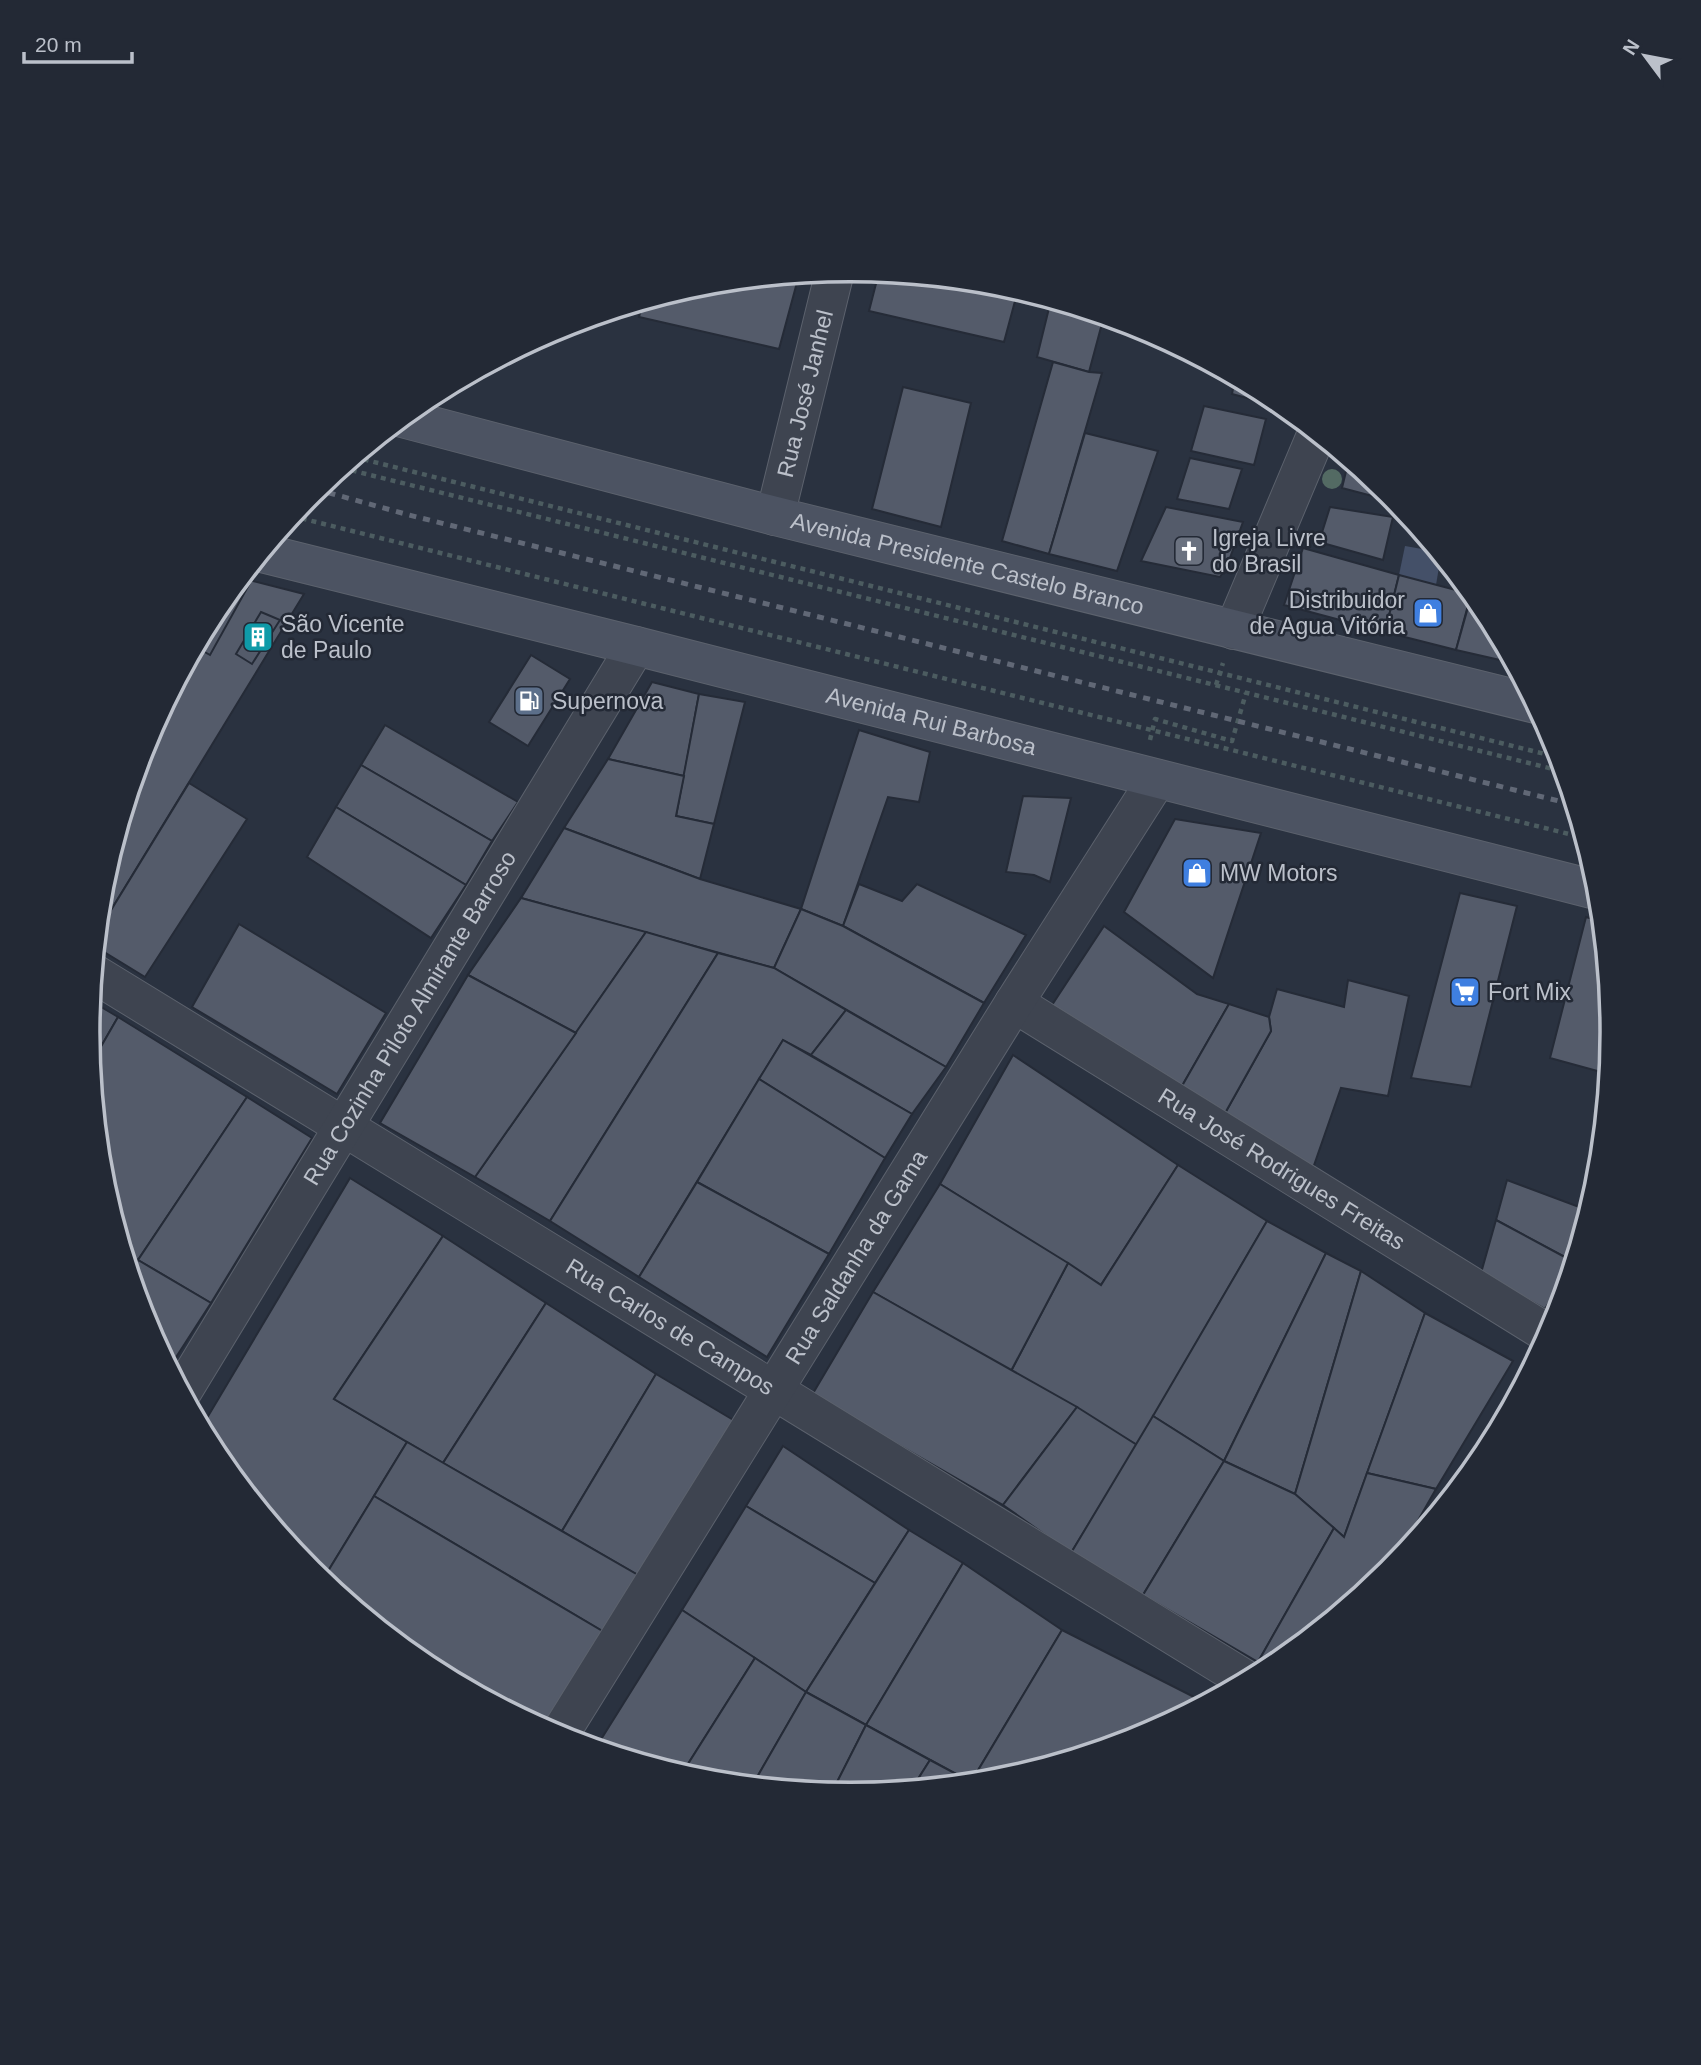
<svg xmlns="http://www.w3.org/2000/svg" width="1701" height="2065" font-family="Helvetica,sans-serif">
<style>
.water{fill:#445068}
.building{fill:#545b6a;stroke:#252b37;stroke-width:2}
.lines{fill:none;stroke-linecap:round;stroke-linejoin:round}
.street-casing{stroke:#5c626d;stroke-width:40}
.secondary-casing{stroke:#5c626d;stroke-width:40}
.path{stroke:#4c5c60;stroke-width:4.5;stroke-dasharray:5 5;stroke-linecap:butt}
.street{stroke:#3e4450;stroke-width:38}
.secondary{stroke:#4c5362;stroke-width:38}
.rail{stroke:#616876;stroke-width:5;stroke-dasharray:7 7;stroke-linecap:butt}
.tree{fill:#536a63}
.labels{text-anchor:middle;stroke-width:5;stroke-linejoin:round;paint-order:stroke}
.street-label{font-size:23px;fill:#bbc0ca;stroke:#232935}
.poi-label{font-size:23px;fill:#bbc0ca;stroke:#232935;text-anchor:start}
.rim{fill:none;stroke:#bbc0ca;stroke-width:3.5}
</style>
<rect width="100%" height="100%" fill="#2a3240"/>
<!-- water -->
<polygon class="water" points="1405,546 1439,552 1441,555 1436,585 1399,575"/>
<!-- building -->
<g class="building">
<polygon points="879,272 1000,284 1018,290 1004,342 869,311"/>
<polygon points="799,275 779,349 639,317 643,302 702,284"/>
<polygon points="1051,300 1104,316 1089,372 1037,357"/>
<polygon points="1053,362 1089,372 1102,373 1049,554 1002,541"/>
<polygon points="1235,377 1275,398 1278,401 1276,406 1232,394"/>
<polygon points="903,387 971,403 941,527 872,509"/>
<polygon points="1204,406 1266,419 1254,465 1191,451"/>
<polygon points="1085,433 1158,451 1117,571 1049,554"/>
<polygon points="1190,458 1242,469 1229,509 1177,499"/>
<polygon points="1349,459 1390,493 1395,502 1342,488"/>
<polygon points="1166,507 1243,522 1227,566 1220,577 1141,561"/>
<polygon points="1330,507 1393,517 1383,560 1319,542"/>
<polygon points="1303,548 1399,575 1385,632 1284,605"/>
<polygon points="1399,575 1471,594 1456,650 1385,632"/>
<polygon points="241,578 304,594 97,933 102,883 146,740 216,608"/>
<polygon points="241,578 251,581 210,655 196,647 216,608"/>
<polygon points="1472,593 1485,609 1504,645 1500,660 1456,650"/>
<polygon points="261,612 280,620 252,664 236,654"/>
<polygon points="531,655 570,679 528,746 489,722"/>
<polygon points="652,682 699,694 684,776 608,759"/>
<polygon points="699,694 745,702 714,824 676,816"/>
<polygon points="385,725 518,802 492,841 361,765"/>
<polygon points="859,730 930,752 919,802 888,797 843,926 801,909"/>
<polygon points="608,759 684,776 676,816 714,824 700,879 564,828"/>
<polygon points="361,765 492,841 466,885 336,807"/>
<polygon points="189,783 247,819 145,977 96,947 97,933"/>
<polygon points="1023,796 1071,798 1050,882 1034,875 1006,872"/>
<polygon points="336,807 466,885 431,938 307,857"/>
<polygon points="1175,819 1261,833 1213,978 1124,912"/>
<polygon points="564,828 700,879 801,909 774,968 521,898"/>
<polygon points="859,884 902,901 917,884 1026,935 984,1003 843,926"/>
<polygon points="1460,893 1517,906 1471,1087 1411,1078"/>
<polygon points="521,898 646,932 576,1033 468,975"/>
<polygon points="801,909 843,926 984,1003 946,1067 774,968"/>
<polygon points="1586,917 1603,922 1612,1023 1601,1072 1550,1058"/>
<polygon points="239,924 386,1013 337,1094 192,1007"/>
<polygon points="1104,926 1197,994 1229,1004 1182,1086 1052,1005"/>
<polygon points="646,932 718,953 550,1221 475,1177"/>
<polygon points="718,953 774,968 846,1010 811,1055 783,1040 639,1277 550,1221"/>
<polygon points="468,975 576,1033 475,1177 380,1123"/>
<polygon points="1348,980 1409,996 1388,1096 1341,1088 1312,1171 1224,1115 1271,1031 1269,1017 1277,989 1344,1007"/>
<polygon points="91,1001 118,1017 91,1064 88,1032"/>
<polygon points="1229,1004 1269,1017 1271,1031 1224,1115 1182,1086"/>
<polygon points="846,1010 946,1067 912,1114 811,1055"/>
<polygon points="118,1017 247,1097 138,1260 124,1252 102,1181 91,1064"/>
<polygon points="783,1040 912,1114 885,1158 759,1079"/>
<polygon points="1013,1055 1178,1165 1101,1285 940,1184"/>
<polygon points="759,1079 885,1158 829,1254 697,1182"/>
<polygon points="247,1097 312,1138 211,1303 138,1260"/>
<polygon points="1178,1165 1267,1221 1137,1445 1011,1371 1068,1263 1101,1285"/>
<polygon points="350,1178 443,1236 334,1399 407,1442 322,1581 311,1572 216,1456 201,1428"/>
<polygon points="1507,1180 1590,1211 1574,1262 1496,1220"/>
<polygon points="697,1182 829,1254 767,1357 639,1277"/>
<polygon points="940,1184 1068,1263 1011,1371 873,1292"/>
<polygon points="1496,1220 1574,1262 1545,1309 1481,1273"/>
<polygon points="1267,1221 1326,1253 1224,1461 1153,1416"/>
<polygon points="443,1236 546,1303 443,1463 334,1399"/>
<polygon points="1326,1253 1361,1271 1295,1494 1224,1461"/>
<polygon points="138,1260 211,1303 171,1365 166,1363 145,1324 130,1272"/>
<polygon points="1361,1271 1425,1313 1344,1537 1295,1494"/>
<polygon points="873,1292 1077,1407 1003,1505 812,1395"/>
<polygon points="546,1303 656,1374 562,1531 443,1463"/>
<polygon points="1425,1313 1513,1361 1436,1489 1367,1473"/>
<polygon points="656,1374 735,1421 638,1575 562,1531"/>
<polygon points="1077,1407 1137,1445 1071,1553 1003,1505"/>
<polygon points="1153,1416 1224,1461 1143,1595 1071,1553"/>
<polygon points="407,1442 638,1575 604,1632 374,1496"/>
<polygon points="783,1446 909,1530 875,1583 746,1506"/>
<polygon points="1224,1461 1295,1494 1334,1528 1258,1662 1143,1595"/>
<polygon points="1367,1473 1436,1489 1387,1575 1270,1669 1258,1662 1334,1528 1344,1537"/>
<polygon points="374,1496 604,1632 543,1729 426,1667 322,1581"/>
<polygon points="746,1506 875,1583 806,1692 682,1610"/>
<polygon points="909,1530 963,1563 866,1725 806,1692"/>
<polygon points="963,1563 1062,1630 971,1782 866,1725"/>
<polygon points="682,1610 755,1658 681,1775 595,1749"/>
<polygon points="1062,1630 1200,1700 1194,1710 1142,1738 999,1781 973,1783 971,1782"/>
<polygon points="755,1658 806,1692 752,1786 701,1781 681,1775"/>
<polygon points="806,1692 866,1725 831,1794 752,1786"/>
<polygon points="866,1725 930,1760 911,1790 850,1795 831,1794"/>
<polygon points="930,1760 971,1782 973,1783 911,1790"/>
</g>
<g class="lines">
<!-- street casing -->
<g class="street-casing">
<g id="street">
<path id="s1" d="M775,516l60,-245"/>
<polyline points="1234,630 1317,433"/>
<path id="s2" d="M93,973l1155,708"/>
<path id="s3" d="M1014,1003l536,332"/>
<path id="s4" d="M182,1392l454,-746"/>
<path id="s5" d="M558,1737l456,-734 143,-224"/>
</g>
</g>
<!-- secondary casing -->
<g class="secondary-casing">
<g id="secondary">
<path id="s6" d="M402,418l373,98 761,188"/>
<path id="s7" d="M262,553l374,93 964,245"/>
</g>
</g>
<!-- path -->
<g class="path">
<polyline points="354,457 1561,758"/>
<polyline points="342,468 1565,772"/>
<polyline points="292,516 1585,838"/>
<polyline points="1216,685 1223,663"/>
<polyline points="1150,740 1155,719 1232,741 1246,693"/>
</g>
<!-- street -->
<use href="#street" class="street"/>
<!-- secondary -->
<use href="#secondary" class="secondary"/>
<!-- rail -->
<polyline class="rail" points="315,489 409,515 1575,805"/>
</g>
<!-- trees -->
<circle class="tree" cx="1332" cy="479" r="10"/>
<!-- icons -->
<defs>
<g id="church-square" transform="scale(1.575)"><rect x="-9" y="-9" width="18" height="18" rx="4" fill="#6b7280" stroke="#232935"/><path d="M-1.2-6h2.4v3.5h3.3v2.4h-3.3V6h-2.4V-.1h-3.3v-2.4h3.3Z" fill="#fff"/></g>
<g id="shop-square" transform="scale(1.575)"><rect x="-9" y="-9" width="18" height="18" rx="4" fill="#3f7fe0" stroke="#232935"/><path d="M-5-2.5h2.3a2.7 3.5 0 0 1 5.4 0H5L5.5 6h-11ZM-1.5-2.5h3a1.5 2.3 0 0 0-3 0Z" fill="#fff"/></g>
<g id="building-square" transform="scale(1.575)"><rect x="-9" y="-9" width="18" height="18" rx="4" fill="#0f9aa8" stroke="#232935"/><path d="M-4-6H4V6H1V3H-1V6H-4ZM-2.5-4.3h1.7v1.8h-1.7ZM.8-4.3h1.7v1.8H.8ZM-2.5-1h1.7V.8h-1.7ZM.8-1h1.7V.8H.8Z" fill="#fff"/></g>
<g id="fuel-square" transform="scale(1.575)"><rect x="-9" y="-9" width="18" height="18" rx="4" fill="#5c6f8a" stroke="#232935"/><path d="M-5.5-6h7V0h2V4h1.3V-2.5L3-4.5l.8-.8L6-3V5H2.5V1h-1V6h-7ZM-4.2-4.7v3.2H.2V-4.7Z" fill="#fff"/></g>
<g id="supermarket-square" transform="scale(1.575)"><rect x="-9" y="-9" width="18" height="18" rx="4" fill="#3f7fe0" stroke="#232935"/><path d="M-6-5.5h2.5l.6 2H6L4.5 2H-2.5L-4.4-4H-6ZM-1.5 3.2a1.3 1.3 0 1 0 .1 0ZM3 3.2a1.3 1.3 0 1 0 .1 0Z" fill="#fff"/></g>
</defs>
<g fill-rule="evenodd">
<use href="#church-square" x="1189" y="551"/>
<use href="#shop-square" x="1428" y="613"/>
<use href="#building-square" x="258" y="637"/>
<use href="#fuel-square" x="529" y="701"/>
<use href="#shop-square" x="1197" y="873"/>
<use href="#supermarket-square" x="1465" y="992"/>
</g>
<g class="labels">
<!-- street labels -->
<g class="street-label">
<text dy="8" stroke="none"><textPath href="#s1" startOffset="126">Rua José Janhel</textPath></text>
<text dy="8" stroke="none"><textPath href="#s6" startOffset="584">Avenida Presidente Castelo Branco</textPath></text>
<text dy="8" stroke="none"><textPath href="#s7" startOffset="690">Avenida Rui Barbosa</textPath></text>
<text dy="8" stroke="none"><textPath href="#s4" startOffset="438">Rua Cozinha Piloto Almirante Barroso</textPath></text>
<text dy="8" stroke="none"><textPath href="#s3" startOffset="315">Rua José Rodrigues Freitas</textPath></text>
<text dy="8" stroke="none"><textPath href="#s5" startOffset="565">Rua Saldanha da Gama</textPath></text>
<text dy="8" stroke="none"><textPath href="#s2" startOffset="677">Rua Carlos de Campos</textPath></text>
</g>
<!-- poi labels -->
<g class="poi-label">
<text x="1212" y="546">Igreja Livre<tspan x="1212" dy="26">do Brasil</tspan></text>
<text x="1405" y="608" text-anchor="end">Distribuidor<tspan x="1405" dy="26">de Agua Vitória</tspan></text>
<text x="281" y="632">São Vicente<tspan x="281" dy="26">de Paulo</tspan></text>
<text x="552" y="709">Supernova</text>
<text x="1220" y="881">MW Motors</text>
<text x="1488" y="1000">Fort Mix</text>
</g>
</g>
<!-- crop -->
<path d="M0 0H1701V2065H0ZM100 1032a750 750 0 1 1 1500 0a750 750 0 1 1-1500 0Z" fill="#232935" fill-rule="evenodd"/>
<path class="rim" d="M100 1032a750 750 0 1 1 1500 0a750 750 0 1 1-1500 0Z"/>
<!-- north arrow -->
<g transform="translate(1645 56) rotate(302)" stroke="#232935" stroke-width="5" paint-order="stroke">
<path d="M0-5L12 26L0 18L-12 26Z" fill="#bbc0ca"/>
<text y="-10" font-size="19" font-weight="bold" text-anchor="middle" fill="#bbc0ca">N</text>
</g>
<!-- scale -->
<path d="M24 52v10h108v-10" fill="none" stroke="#bbc0ca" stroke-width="3.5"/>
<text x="35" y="52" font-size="21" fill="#bbc0ca" stroke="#232935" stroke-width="5" paint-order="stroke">20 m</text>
</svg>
